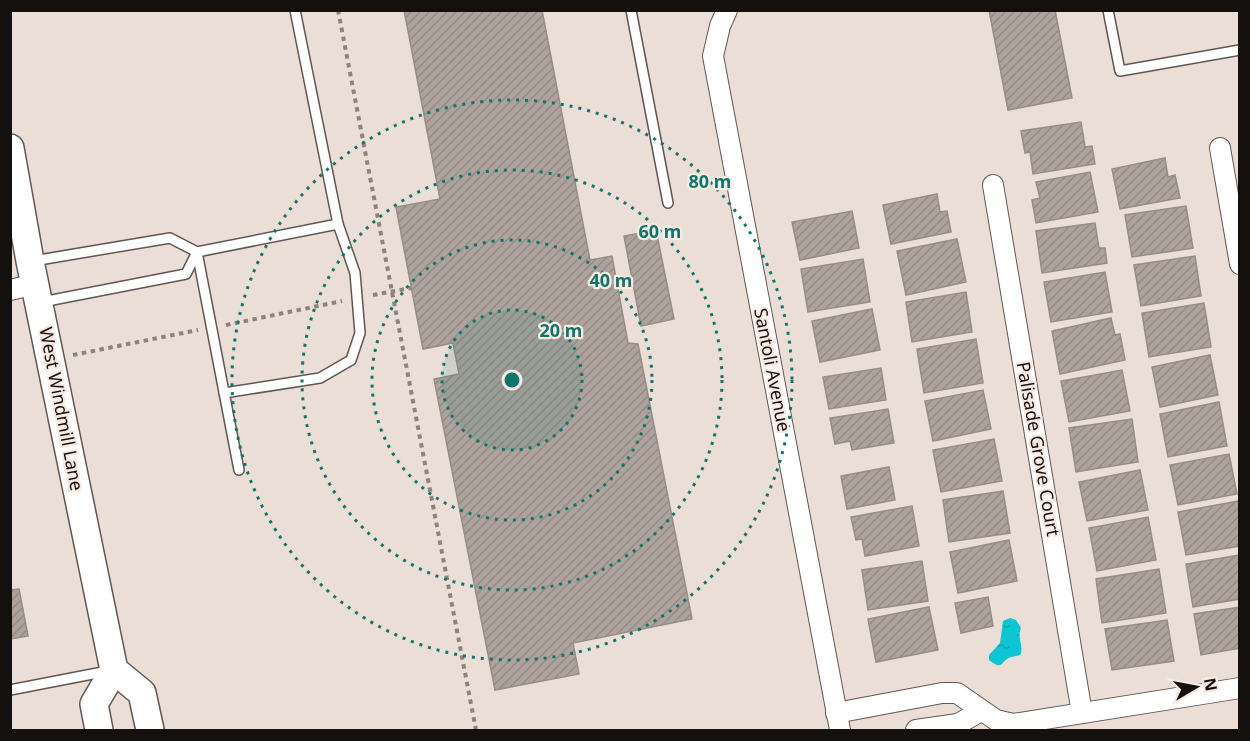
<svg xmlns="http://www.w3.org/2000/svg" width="1250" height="741" font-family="'Noto Sans',sans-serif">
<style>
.water{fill:url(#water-ripples)}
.building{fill:url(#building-hatch);stroke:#978c86;stroke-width:1.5}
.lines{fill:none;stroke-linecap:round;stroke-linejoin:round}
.service-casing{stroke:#615751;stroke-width:12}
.minor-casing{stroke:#615751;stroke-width:22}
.secondary-casing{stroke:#615751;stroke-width:30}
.path{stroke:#8b837d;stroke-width:4;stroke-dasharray:4.5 4.5;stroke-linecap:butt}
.service{stroke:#fff;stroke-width:9}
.minor{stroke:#fff;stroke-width:20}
.secondary{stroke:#fff;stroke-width:27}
.ring{fill:none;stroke:#0f766e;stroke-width:3;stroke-dasharray:3 6}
.labels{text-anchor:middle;stroke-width:4.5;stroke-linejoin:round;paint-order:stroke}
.street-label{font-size:18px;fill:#14100d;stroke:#f8ebe4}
.centre{fill:#0f766e;stroke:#f8ebe4;stroke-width:3}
.ring-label{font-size:18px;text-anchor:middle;font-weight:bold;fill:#0f766e;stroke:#f8ebe4;stroke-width:4.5;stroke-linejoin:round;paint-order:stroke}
</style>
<defs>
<pattern id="water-ripples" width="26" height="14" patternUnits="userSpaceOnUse" patternTransform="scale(1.5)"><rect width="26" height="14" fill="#0cc5d5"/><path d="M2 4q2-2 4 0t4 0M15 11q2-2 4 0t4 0" fill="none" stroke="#0ba8b6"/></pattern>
<pattern id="building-hatch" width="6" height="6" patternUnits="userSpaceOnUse" patternTransform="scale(1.5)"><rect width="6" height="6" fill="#aea39c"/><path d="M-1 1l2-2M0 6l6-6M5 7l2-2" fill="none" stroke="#958b85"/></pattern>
</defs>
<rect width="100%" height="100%" fill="#eaded7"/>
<!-- water -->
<path class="water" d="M1010,618l6,2 5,8c-4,9 2,16 0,26 -3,2 -6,2 -10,3 -11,3 -7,15 -22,3v-5l11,-12 3,-22z"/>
<!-- building -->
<g class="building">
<polygon points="404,10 542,10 590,260 612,256 628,343 638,344 692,619 573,643 579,674 495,690 434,379 459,374 453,343 423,349 396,207 440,199"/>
<polygon points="989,10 1055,10 1072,98 1008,110"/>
<polygon points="1081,122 1085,147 1092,146 1095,164 1033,174 1030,152 1025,153 1021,131"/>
<polygon points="1165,158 1168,177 1175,175 1180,198 1120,209 1112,169"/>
<polygon points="1090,172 1098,212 1036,223 1032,200 1040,198 1036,182"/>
<polygon points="937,194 940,212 947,211 951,232 891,244 883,205"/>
<polygon points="1186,206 1193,248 1132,257 1125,215"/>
<polygon points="852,211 859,248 800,260 792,222"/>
<polygon points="1095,223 1099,248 1105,248 1107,263 1042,273 1036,231"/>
<polygon points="656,230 674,319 641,326 624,236"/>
<polygon points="957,239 966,282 906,295 897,251"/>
<polygon points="1195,256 1201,296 1141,306 1134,265"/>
<polygon points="863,259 870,302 808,312 801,269"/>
<polygon points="1105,272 1112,312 1051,322 1044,282"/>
<polygon points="966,292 972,332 912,342 906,302"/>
<polygon points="1204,303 1211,347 1149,357 1142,313"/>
<polygon points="872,309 880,350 820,362 812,321"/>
<polygon points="1111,318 1115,335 1120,334 1125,360 1060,374 1052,331"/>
<polygon points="976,339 983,383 924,393 917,349"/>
<polygon points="1210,355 1218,395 1160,407 1152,367"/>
<polygon points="881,368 886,400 829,409 823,377"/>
<polygon points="1122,370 1130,411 1069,422 1061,381"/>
<polygon points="983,390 991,429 933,441 925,401"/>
<polygon points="1219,402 1227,446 1168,457 1160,414"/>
<polygon points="888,409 894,443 852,450 850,441 835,444 830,418"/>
<polygon points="1132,419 1138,462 1076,472 1069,428"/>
<polygon points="994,439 1002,481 941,492 933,450"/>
<polygon points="1229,454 1237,494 1178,505 1170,465"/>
<polygon points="889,467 895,500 847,509 841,476"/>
<polygon points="1140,470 1148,510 1087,521 1079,482"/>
<polygon points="1003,491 1010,533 949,542 943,500"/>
<polygon points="1239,501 1240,546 1186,555 1178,512"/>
<polygon points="912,506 919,546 865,556 862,539 856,540 851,517"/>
<polygon points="1148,517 1156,560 1097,571 1089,528"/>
<polygon points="1009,540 1017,581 958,593 950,552"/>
<polygon points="1240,555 1240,599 1193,607 1186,564"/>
<polygon points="922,561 928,601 868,610 862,570"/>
<polygon points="1159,569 1166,613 1102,623 1096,579"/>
<polygon points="19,589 28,636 10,639 10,590"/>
<polygon points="988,597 993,626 961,633 955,603"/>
<polygon points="929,607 938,650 876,662 868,619"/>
<polygon points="1240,607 1240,648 1201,655 1194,614"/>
<polygon points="1167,620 1174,661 1112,670 1105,629"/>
</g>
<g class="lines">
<!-- service casing -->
<g class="service-casing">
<g id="service">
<polyline points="631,10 668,203"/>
<polyline points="1108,10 1120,71 1240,50"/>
<polyline points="197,252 239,470"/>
<polyline points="33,261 170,238 197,252 338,224"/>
<polyline points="42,302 186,274 197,252"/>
<polyline points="224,393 320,378 351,360 360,333 355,273 338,224 295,10"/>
<polyline points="10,690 108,671"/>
</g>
</g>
<!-- minor casing -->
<g class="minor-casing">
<g id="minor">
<polyline points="727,10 720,26 713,56 840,730"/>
<polyline points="1220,148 1240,264"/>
<polyline points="993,185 1082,713"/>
<polyline points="10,290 36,284"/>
<polyline points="836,713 942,693 957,693 996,720 1013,724 1240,688"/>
<polyline points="916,730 958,724 981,711"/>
</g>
</g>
<!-- secondary casing -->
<g class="secondary-casing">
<g id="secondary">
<polyline points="10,148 30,261 114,670 142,693 150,730"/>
<polyline points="99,730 94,704 114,670"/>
</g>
</g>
<!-- path -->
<g class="path">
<polyline points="338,10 476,730"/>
<polyline points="373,295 411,288"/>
<polyline points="226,325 342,301"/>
<polyline points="73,355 198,330"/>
</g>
<!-- service -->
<use href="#service" class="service"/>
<!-- minor -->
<use href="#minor" class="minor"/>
<!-- secondary -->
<use href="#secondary" class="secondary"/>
</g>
<!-- distance rings -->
<circle cx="512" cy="380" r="70" fill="#0f766e" fill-opacity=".12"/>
<g class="ring">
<circle cx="512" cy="380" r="70"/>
<circle cx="512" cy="380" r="140"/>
<circle cx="512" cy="380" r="210"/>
<circle cx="512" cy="380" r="280"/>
</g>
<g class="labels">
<!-- street labels -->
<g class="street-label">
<text transform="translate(772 370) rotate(79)" y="6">Santoli Avenue</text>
<text transform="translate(61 409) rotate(79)" y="6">West Windmill Lane</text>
<text transform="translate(1038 449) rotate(80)" y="6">Palisade Grove Court</text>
</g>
</g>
<circle cx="512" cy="380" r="9" class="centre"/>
<g class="ring-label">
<text x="710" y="188">80 m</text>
<text x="660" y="238">60 m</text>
<text x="611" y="287">40 m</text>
<text x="561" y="337">20 m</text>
</g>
<!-- border -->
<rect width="1250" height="741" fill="none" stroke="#14100d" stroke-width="24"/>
<!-- north arrow -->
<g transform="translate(1196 687) rotate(80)" stroke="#f8ebe4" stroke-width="4.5" paint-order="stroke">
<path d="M0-4.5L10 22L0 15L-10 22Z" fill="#14100d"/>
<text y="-9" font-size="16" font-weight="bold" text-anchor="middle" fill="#14100d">N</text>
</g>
</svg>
